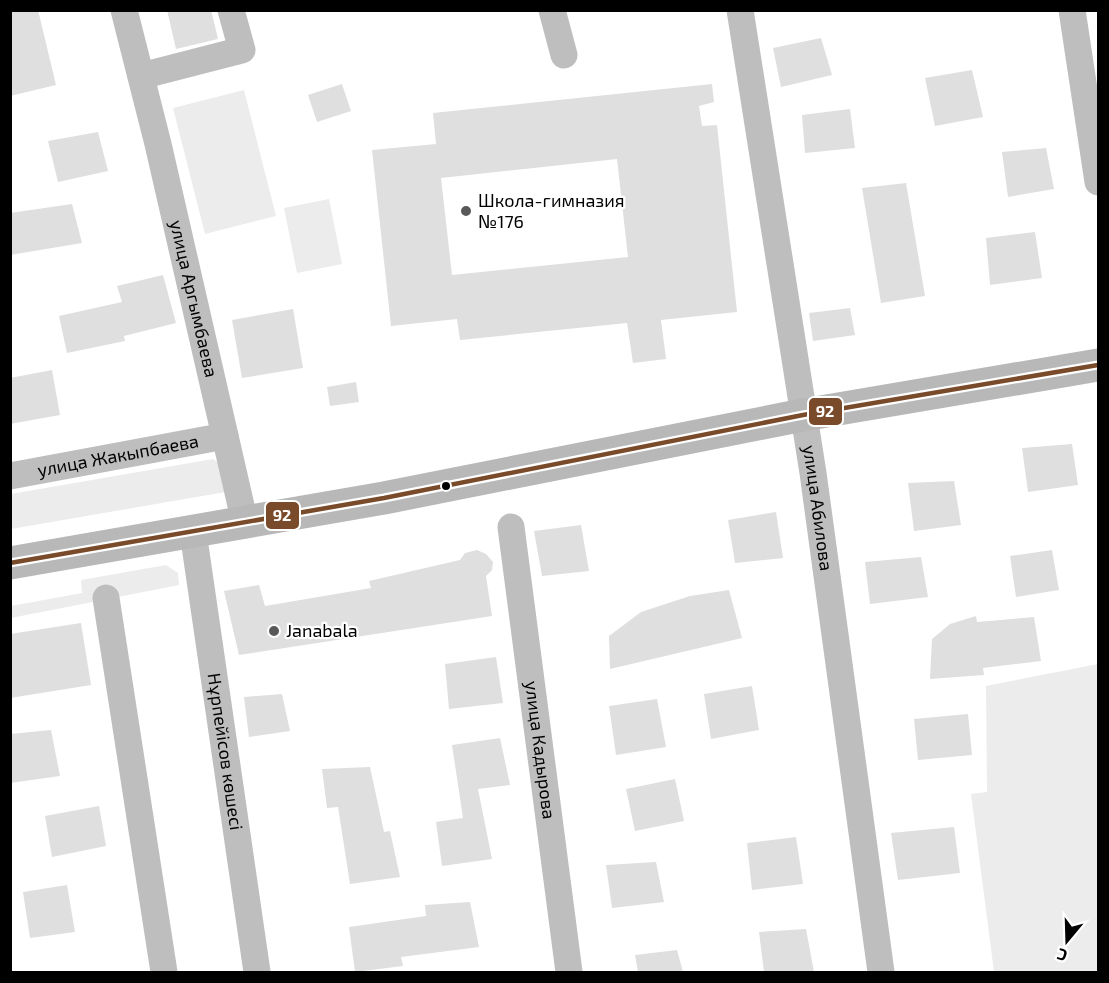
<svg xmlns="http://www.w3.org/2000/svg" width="1109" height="983" font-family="'Exo 2',sans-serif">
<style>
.green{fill:#ececec}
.building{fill:#dfdfdf;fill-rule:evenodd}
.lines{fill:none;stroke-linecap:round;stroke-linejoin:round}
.minor{stroke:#bebebe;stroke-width:27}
.secondary{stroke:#b8b8b8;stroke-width:33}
.bus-1-casing{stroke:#fff;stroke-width:9}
.bus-1{stroke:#7a4b2a;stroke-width:4.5}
.poi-dot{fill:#595959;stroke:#fff;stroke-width:2}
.bus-dot{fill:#000;stroke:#fff;stroke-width:2}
.labels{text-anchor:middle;stroke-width:4.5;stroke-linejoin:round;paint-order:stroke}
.poi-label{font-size:18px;fill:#000;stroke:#fff;text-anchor:start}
.street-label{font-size:18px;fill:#000;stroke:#fff}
.line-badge{stroke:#fff;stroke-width:2}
.badge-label{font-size:16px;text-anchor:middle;font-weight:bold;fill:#fff}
</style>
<rect width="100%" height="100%" fill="#fff"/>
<!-- green -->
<g class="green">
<polygon points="244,90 276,216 205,234 173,108"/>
<polygon points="329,199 342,264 297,273 284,208"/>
<polygon points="213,459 232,473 237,490 11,529 11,494"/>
<polygon points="166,565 178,573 179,585 11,618 11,606 82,593 81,580"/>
<polygon points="1098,664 1098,972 994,972 971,794 987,792 986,686"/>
</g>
<!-- building -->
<g class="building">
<polygon points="10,10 38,10 56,85 10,96"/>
<polygon points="167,10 211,10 218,39 176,49"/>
<polygon points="821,38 832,75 781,87 773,48"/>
<polygon points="972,70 983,117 935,126 925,78"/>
<polygon points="342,84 351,111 317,122 308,95"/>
<path d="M712,84l2,18 -15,4 3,20 15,-1 20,187 -76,8 5,39 -33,4 -6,-40 -167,17 -3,-21 -66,7 -19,-176 64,-6 -3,-31zM617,159l11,98 -176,18 -11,-97z"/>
<polygon points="850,109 855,148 805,153 802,115"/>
<polygon points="98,132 108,171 58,182 48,141"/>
<polygon points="1046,148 1054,189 1008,197 1002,152"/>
<polygon points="906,183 925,296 881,303 862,188"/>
<polygon points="72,204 82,243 10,255 10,213"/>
<polygon points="1035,232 1042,278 990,285 986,238"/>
<polygon points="163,275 176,323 124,336 125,341 67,353 59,316 122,302 117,286"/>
<polygon points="850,308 855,335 813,341 809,313"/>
<polygon points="293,309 303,368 242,378 232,320"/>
<polygon points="52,370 60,415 10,424 10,378"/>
<polygon points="356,382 359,402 330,406 327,387"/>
<polygon points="1072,444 1078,485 1028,492 1022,448"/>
<polygon points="954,481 961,525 914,531 908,483"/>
<polygon points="776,512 783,558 735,563 728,520"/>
<polygon points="581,525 589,571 542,576 534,531"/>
<polygon points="477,550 486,554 493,562 492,570 486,576 492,616 239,655 224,591 259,585 265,606 371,588 369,581 460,560 465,553"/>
<polygon points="1052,550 1059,590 1016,597 1010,556"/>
<polygon points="921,557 928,597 870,604 865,562"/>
<polygon points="729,590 742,638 610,669 609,636 641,612 690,596"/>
<polygon points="976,616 977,622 1034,617 1041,661 983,668 984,675 930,679 932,639 950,624"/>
<polygon points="81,623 91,685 10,698 10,634"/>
<polygon points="496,657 503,703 449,709 445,664"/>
<polygon points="752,686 759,730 711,739 704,694"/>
<polygon points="282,694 290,731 249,737 244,697"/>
<polygon points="657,699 666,747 616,755 609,706"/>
<polygon points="968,714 972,755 918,760 914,719"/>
<polygon points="51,730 60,776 10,783 10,734"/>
<polygon points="500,738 510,785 478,789 492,859 442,866 436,822 463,818 452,745"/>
<polygon points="370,767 384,832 390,831 400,877 350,884 338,807 327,808 322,769"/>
<polygon points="675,779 684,821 635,831 626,789"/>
<polygon points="99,806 106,846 52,857 45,816"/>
<polygon points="954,827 960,873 898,880 891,833"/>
<polygon points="796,837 803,884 752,890 747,843"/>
<polygon points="656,862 664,902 612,908 606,865"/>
<polygon points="67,885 75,932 30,938 23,892"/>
<polygon points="470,902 479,947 401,957 403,966 355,972 349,927 426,916 425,905"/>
<polygon points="806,929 814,972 764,972 759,932"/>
<polygon points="677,950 683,972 638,972 635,955"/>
</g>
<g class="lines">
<!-- minor -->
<g class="minor">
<path id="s1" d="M124,10l34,134 87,379"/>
<polyline points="552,10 564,55"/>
<path id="s2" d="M740,10l73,463 68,499"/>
<polyline points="1072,10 1098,182"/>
<polyline points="141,76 242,50 231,10"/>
<path id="s3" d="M10,476l215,-40"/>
<path id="s4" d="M511,527l58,445"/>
<path id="s5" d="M193,532l64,440"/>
<polyline points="106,598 164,972"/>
</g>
<!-- secondary -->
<polyline class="secondary" points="10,563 384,498 803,415 1098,365"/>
<!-- bus-1 casing -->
<g class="bus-1-casing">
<polyline id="bus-1" points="10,563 384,498 803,415 1098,365"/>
</g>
<!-- bus-1 -->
<use href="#bus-1" class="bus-1"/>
</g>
<!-- markers -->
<g class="poi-dot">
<circle cx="466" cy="211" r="6"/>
<circle cx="274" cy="631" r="6"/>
</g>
<circle class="bus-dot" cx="446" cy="486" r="5"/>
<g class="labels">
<!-- poi labels -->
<g class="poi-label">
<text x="478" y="207">Школа-гимназия<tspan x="478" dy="21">№176</tspan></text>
<text x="286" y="637">Janabala</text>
</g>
<!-- street labels -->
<g class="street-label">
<text dy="6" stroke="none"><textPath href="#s1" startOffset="297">улица Аргымбаева</textPath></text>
<text dy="6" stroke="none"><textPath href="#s3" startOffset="110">улица Жакыпбаева</textPath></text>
<text dy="6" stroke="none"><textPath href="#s2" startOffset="504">улица Абилова</textPath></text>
<text dy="6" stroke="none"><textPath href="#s4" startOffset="225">улица Кадырова</textPath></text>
<text dy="6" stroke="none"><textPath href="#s5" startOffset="222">Нұрпейісов көшесі</textPath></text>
</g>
</g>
<g class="line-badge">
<rect x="808" y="397" width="35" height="29" rx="6" fill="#7a4b2a"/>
<rect x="265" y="501" width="35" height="29" rx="6" fill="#7a4b2a"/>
</g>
<g class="badge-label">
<text x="825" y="417">92</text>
<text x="282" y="521">92</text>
</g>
<!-- border -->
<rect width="1109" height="983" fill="none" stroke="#000000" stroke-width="24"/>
<!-- north arrow -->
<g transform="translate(1067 941) rotate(199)" stroke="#ffffff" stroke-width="4.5" paint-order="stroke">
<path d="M0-4.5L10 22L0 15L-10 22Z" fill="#000000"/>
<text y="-9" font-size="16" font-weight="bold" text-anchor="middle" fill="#000000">С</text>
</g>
</svg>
